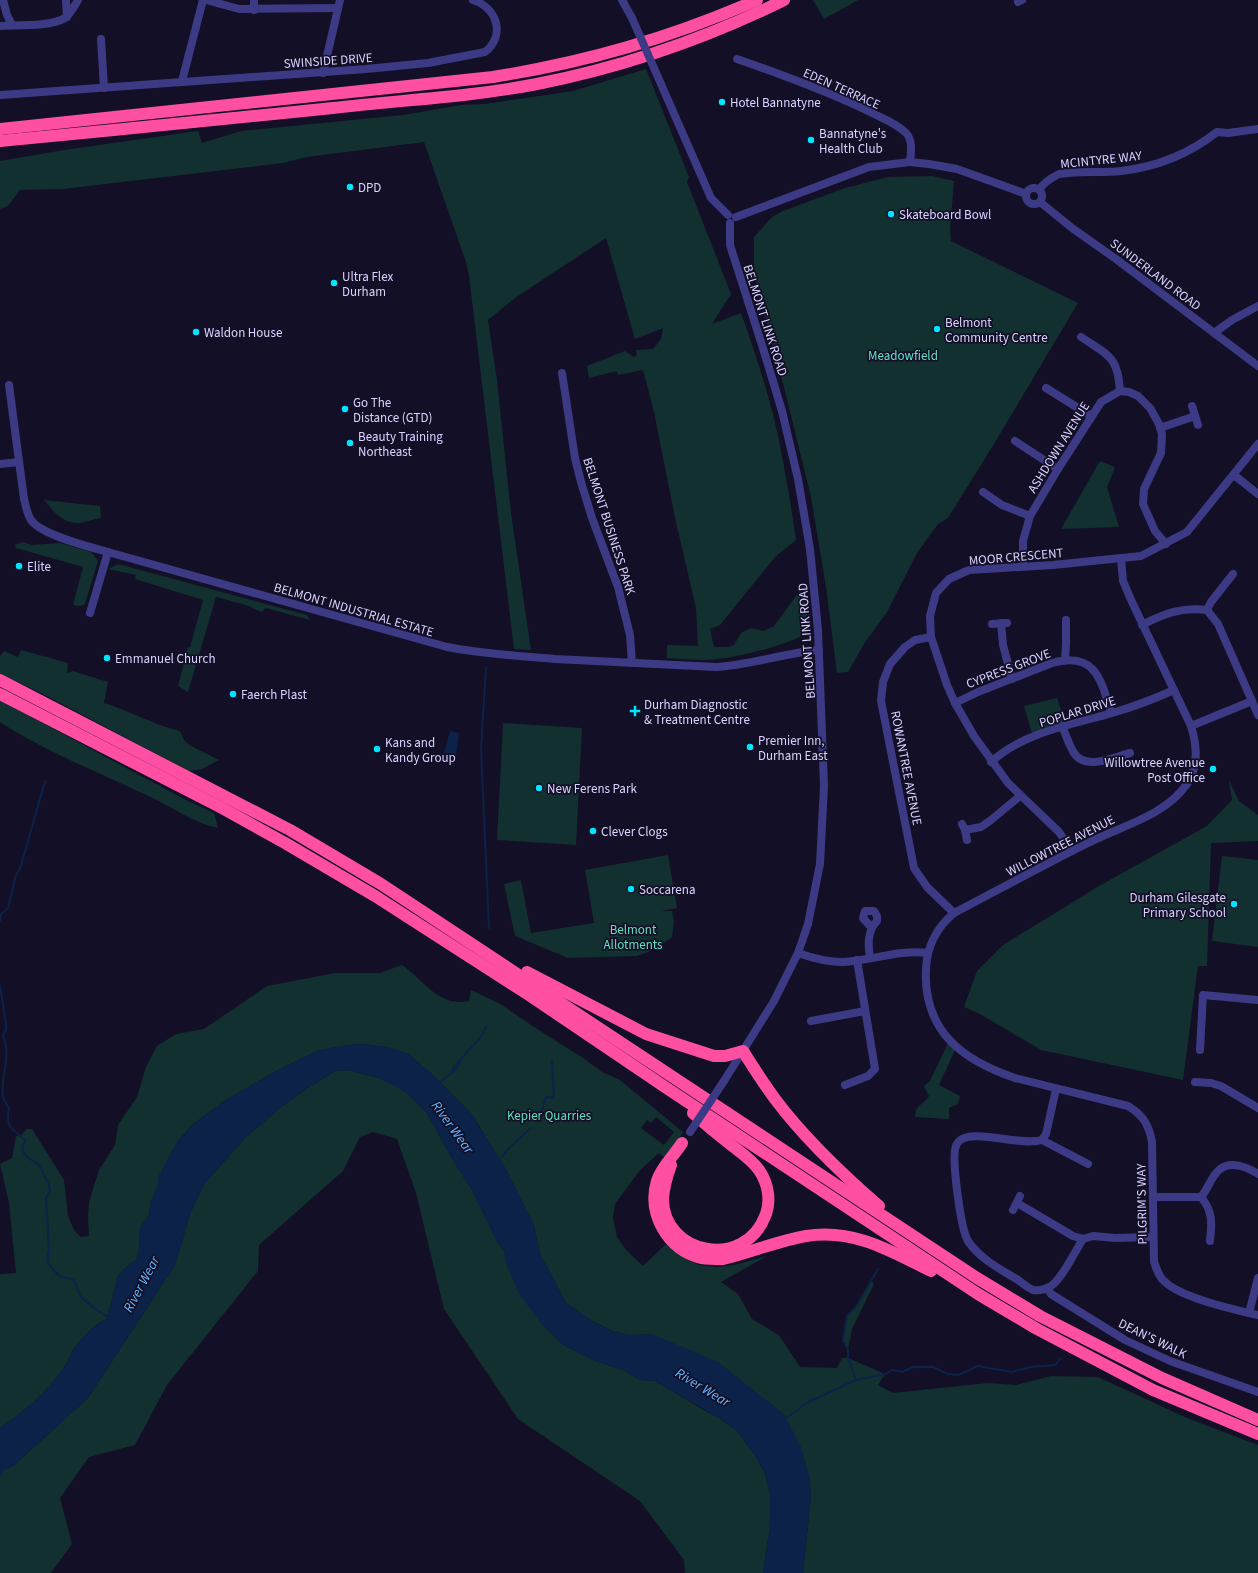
<svg xmlns="http://www.w3.org/2000/svg" width="1258" height="1573" font-family="'Source Sans 3',sans-serif">
<style>
.green{fill:#12302f;fill-rule:evenodd}
.water{fill:#0c2248}
.lines{fill:none;stroke-linecap:round;stroke-linejoin:round}
.stream{stroke:#0c2248;stroke-width:2}
.minor{stroke:#3d3a85;stroke-width:8}
.highway{stroke:#ff4fa3;stroke-width:12}
.minor-bridge{stroke:#3d3a85;stroke-width:8}
.poi-dot{fill:#00e5ff;stroke:#130f26;stroke-width:1.5}
.labels{text-anchor:middle;stroke-width:3.5;stroke-linejoin:round;paint-order:stroke}
.street-label{font-size:13px;fill:#d9d4ff;stroke:#130f26}
.poi-label{font-size:13px;fill:#d9d4ff;stroke:#130f26;text-anchor:start}
.park-label{font-size:13px;fill:#5fe0c0;stroke:#130f26}
.water-label{font-size:14px;font-style:italic;fill:#62b6ff;stroke:#130f26}
</style>
<rect width="100%" height="100%" fill="#130f26"/>
<!-- green -->
<g class="green">
<polygon points="813,0 858,0 824,19"/>
<path d="M646,69l43,108 -2,5 44,112 -19,30 29,-11c12,33 23,67 32,101 10,42 17,84 23,126l-20,16 -56,69 -10,4 4,18h15l5,-2 7,-12 10,-5 13,3 10,-5 31,-42 3,39 -3,11c-19,12 -75,25 -98,26 -13,0 -27,-1 -40,-2v-13l31,1 -2,-38 -21,-90 -21,-106 -11,-42 -25,5 -1,-4 -28,7 -2,-12 38,-15 9,6 3,-2 -1,-5 17,-1 8,-10 2,-11 -28,11 -29,-101 -91,60 -27,22 9,60 14,133 20,137 -17,-1 -45,-373 -3,-14 -42,-120 -117,15 -24,6 -220,26 -43,1 -12,16 -8,3v-48l64,-11 134,-19 4,12 39,-12 162,-16 58,-10 24,-1 88,-13z"/>
<polygon points="932,176 954,181 950,230 951,241 1078,303 997,439 948,518 938,524 917,553 887,612 864,644 848,672 837,673 826,587 811,497 784,387 758,291 754,265 754,237 772,217 783,211 845,188 888,177"/>
<polygon points="1100,461 1115,467 1107,487 1119,527 1061,529"/>
<path d="M44,500l56,6 1,12c-7,1 -15,4 -21,5 -17,1 -27,-12 -36,-23z"/>
<polygon points="23,542 31,545 60,543 91,552 98,561 85,604 81,606 73,605 83,567 16,548 15,545"/>
<polygon points="118,564 307,615 310,620 266,608 261,612 246,605 216,597 188,692 178,686 188,647 190,647 203,600 135,579 136,575 108,569"/>
<path d="M21,650l47,13 -1,10 6,-2 35,11 -4,21c26,8 50,22 76,28l4,9 5,5 30,15 -17,9 -13,2 -148,-78 -41,-19v-18l4,-5 14,6z"/>
<polygon points="1057,698 1066,725 1033,737 1024,706"/>
<path d="M0,700l184,99 30,14 4,15c-24,-5 -45,-20 -67,-31 -51,-24 -103,-44 -151,-75z"/>
<polygon points="503,723 582,728 576,845 497,840"/>
<polygon points="1229,780 1239,801 1258,815 1258,841 1211,843 1207,966 1198,966 1183,1080 1041,1050 980,1014 964,1007 977,971 1003,945 1099,886 1207,826 1232,800"/>
<polygon points="668,855 677,908 661,911 672,911 674,921 672,937 656,949 637,956 568,958 515,936 504,884 521,880 531,933 594,923 585,870"/>
<polygon points="1222,856 1258,860 1258,947 1212,941"/>
<path d="M402,965c23,16 36,42 67,36l2,-11 31,15 29,20 52,33 19,14 18,8 63,52 -17,27 -7,-6 -19,17 -25,34 -2,14 4,19 10,14 16,15 23,-22c36,33 59,24 101,12l-46,26 17,12 14,25 27,16 21,32 37,1 5,-10h6l37,16 -7,11 15,8 95,-10 28,2 35,-9 47,1 89,41 71,27v128h-455l8,-78 -2,-20 -157,-141 -21,1 -16,-3 -23,-11 -27,-19 -25,-49 -7,-30 -25,-50 -35,-57 -34,-35 -30,-27 -23,-7 -22,-3 -15,1 -30,5 -39,19 -56,32 -32,24 -14,16 -20,37v8l-7,15 -2,14 -9,13 -1,22 -2,9 -12,9 -7,8 -11,43c-12,5 -24,17 -32,28 -4,6 -6,13 -10,19 -16,24 -42,47 -65,62v-154l16,-1 -7,-70 -9,-39 12,-6 4,-22h4l7,-7h5l32,51 4,36 6,14 7,7 8,-1 -1,-20 1,-14 10,-32 16,-25 3,-20 19,-28 9,-30 11,-21 19,-12 28,-5 63,-43 68,-13h45zM656,1117l18,15 -10,13 -23,-17 6,-8 4,3z"/>
<path d="M948,1043l7,7 -16,35 21,11 -2,8 -9,4v11l-34,-2c1,-14 8,-11 14,-21l-5,-10 6,-5z"/>
<polygon points="348,1070 375,1077 391,1083 407,1093 426,1112 457,1167 471,1188 498,1243 505,1253 507,1266 540,1322 562,1344 595,1361 623,1370 640,1380 655,1381 702,1409 719,1418 736,1430 756,1457 765,1473 770,1495 770,1526 763,1573 685,1573 684,1560 640,1501 518,1419 444,1309 416,1193 397,1139 373,1132 360,1137 343,1171 259,1245 258,1271 167,1385 135,1445 89,1457 60,1498 72,1544 51,1573 0,1573 0,1477 4,1470 13,1466 88,1398 175,1265 190,1214 204,1184 246,1137 285,1104 306,1089 335,1071"/>
<polygon points="871,1280 874,1284 852,1329 848,1349 843,1341 847,1316 856,1307"/>
</g>
<!-- water -->
<g class="water">
<polygon points="450,731 459,733 455,764 442,761"/>
<path d="M364,1044l22,3 23,7 30,27 34,35 35,57 25,50 7,30 25,49 27,19 23,11 16,3 21,-1 66,28 66,52 17,33 8,28 2,20 -8,78h-40l7,-47v-31l-5,-22 -9,-16 -20,-27 -17,-12 -64,-37 -15,-1 -17,-10 -28,-9 -33,-17 -22,-22 -21,-28 -12,-28 -2,-13 -7,-10 -27,-55 -14,-21 -31,-55 -19,-19 -16,-9 -16,-7 -27,-7 -13,1 -29,18 -21,15 -39,33 -42,47 -14,30 -15,51 -87,133 -75,68 -9,4 -4,7v-49c23,-15 49,-38 65,-62 4,-6 6,-13 10,-19 8,-11 20,-22 32,-28l11,-43 7,-8 12,-9 2,-9 1,-22 9,-13 2,-14 7,-15v-8l20,-37 14,-16 32,-24 56,-32 39,-19 30,-5z"/>
</g>
<g class="lines">
<!-- stream -->
<g class="stream">
<polyline points="486,667 481,749 489,928"/>
<polyline points="0,921 1,914 8,908 16,875 20,869 45,781"/>
<path d="M0,986l6,38v6l-3,5c9,22 -3,42 0,62 1,4 4,8 6,11 -4,19 3,21 16,32l-3,10 5,7 12,8 10,20 1,6 -4,7 3,52 -2,12 3,4 9,10 15,4c3,5 3,10 6,15 5,8 22,18 30,24"/>
<polyline points="451,1074 453,1068 460,1060"/>
<polyline points="438,1084 456,1069 461,1059 480,1038 487,1026"/>
<path d="M539,1118c4,-6 4,-14 7,-21l8,1 -2,-38"/>
<polyline points="499,1161 508,1149 531,1128"/>
<polyline points="856,1380 848,1358 848,1349 843,1341 847,1316 856,1307 878,1269"/>
<polyline points="784,1419 794,1413 806,1403 856,1380 885,1374 892,1370 902,1372 913,1367 933,1367 948,1374 958,1375 978,1366 1012,1372 1030,1367 1055,1365 1061,1358"/>
</g>
<!-- minor -->
<g class="minor">
<polyline points="3,0 7,15 12,25"/>
<polyline points="66,0 67,17"/>
<polyline points="206,0 239,9 338,8"/>
<polyline points="254,0 254,10"/>
<polyline points="622,0 632,18"/>
<polyline points="1018,2 1022,0"/>
<path d="M0,26c18,-1 50,1 65,-8 5,-3 10,-13 13,-18"/>
<polyline points="101,39 104,88"/>
<path d="M737,59c46,16 93,33 137,55 10,5 23,10 32,19 7,7 5,20 4,29"/>
<polyline points="323,73 340,0"/>
<polyline points="182,81 203,0"/>
<polyline points="661,84 711,198 728,215"/>
<path d="M0,95l366,-26 62,-6 57,-11c21,-17 12,-44 -12,-52"/>
<circle cx="1034" cy="196" r="8"/>
<path d="M1039,190c5,-8 12,-12 20,-16 21,-3 42,-1 62,-3 35,-4 68,-17 96,-39l11,1 30,-4"/>
<polyline points="1040,202 1072,228 1116,259 1258,366"/>
<polyline points="736,217 869,167 910,162 929,164 957,169 1026,194"/>
<polyline points="1214,333 1232,320 1258,306"/>
<path d="M1081,337c27,18 37,19 39,54"/>
<polyline points="562,373 575,458 581,482 592,518 618,587 630,635 632,663"/>
<path d="M9,385l15,114c2,7 3,15 7,21 10,15 59,27 77,32l339,95c36,7 72,9 108,12 54,3 108,5 161,8 35,-2 68,-14 103,-17"/>
<polyline points="1046,388 1091,416"/>
<polyline points="1192,406 1198,425"/>
<polyline points="1160,428 1195,416"/>
<polyline points="1015,441 1058,469"/>
<polyline points="0,464 19,462"/>
<polyline points="1234,475 1258,494"/>
<polyline points="983,492 1002,505 1030,516"/>
<path d="M1121,558l2,23 9,21 59,124c6,19 8,40 -4,58 -23,33 -67,42 -101,60 -44,22 -88,46 -132,69 -18,15 -27,33 -28,56 -3,62 36,91 89,109l113,28c15,9 21,19 24,36l2,120c3,7 4,14 10,19 15,16 71,29 94,34"/>
<polyline points="1023,566 1023,541 1030,516 1058,469 1101,402 1120,391 1129,392 1138,396 1150,408 1159,424 1162,434 1161,453 1144,489 1143,504 1155,531 1166,544"/>
<polyline points="1207,610 1211,602 1233,574"/>
<polyline points="90,613 108,552"/>
<polyline points="1001,623 1003,645 1012,679"/>
<polyline points="992,624 1007,623"/>
<path d="M1142,625c23,-12 40,-18 65,-15l11,14 34,77 -61,25"/>
<polyline points="931,637 915,640 905,647 890,664 883,682 881,701 914,868 927,887 954,913"/>
<polyline points="1065,659 1066,644 1066,620"/>
<polyline points="1252,701 1258,715"/>
<path d="M955,703l23,-11 74,-29c43,-12 49,16 59,50"/>
<path d="M1062,726c4,9 7,19 12,27 12,18 40,4 56,0"/>
<path d="M991,762c33,-30 80,-37 121,-49 21,-6 42,-14 62,-23"/>
<polyline points="962,824 965,830 967,840"/>
<polyline points="965,830 981,827 991,820 1020,796"/>
<polyline points="1072,851 1059,832 1008,783 974,736 955,703 947,685 931,637 930,616 936,593 949,579 969,570 1053,565 1141,556 1187,532 1258,444"/>
<path d="M798,953c14,5 29,9 45,9 28,-1 56,-13 85,-9"/>
<path d="M870,958c-2,-13 -3,-27 7,-37v-5l-3,-5h-9l-2,7 8,9"/>
<polyline points="811,1021 865,1011"/>
<polyline points="1200,1050 1203,995 1258,1000"/>
<polyline points="724,1081 774,1001 798,953 808,924 820,864 824,786 818,630 810,549 798,479 782,411 762,345 730,245 730,223"/>
<polyline points="1195,1082 1211,1083 1221,1086 1258,1108"/>
<polyline points="845,1085 868,1076 875,1069 857,960"/>
<path d="M1056,1089l-10,45 -4,6c-21,6 -65,-10 -80,-1 -2,1 -6,5 -6,7 -5,12 5,84 12,95 12,18 32,28 50,39 4,3 10,8 15,10 6,1 13,-1 18,-4 11,-7 24,-35 32,-47"/>
<polyline points="1042,1140 1088,1164"/>
<path d="M1153,1197h48c7,-8 10,-20 18,-27 11,-10 28,-3 39,4"/>
<path d="M1201,1197c12,14 11,27 9,44"/>
<polyline points="1017,1203 1073,1236 1083,1239 1093,1236 1115,1238 1153,1237"/>
<polyline points="1013,1210 1020,1196"/>
<polyline points="1047,1288 1051,1294 1125,1340 1170,1361 1258,1392"/>
<polyline points="1249,1313 1258,1278"/>
</g>
<!-- highway -->
<g class="highway">
<path d="M0,129l493,-52c94,-15 177,-39 264,-77"/>
<path d="M0,141c111,-11 222,-21 333,-33 68,-8 137,-11 204,-24 86,-17 168,-45 247,-84"/>
<polyline points="0,680 290,830 381,884 977,1278 1040,1316 1162,1378 1258,1420"/>
<polyline points="0,694 222,808 285,843 375,896 529,995 668,1089 978,1294 1037,1329 1153,1390 1258,1434"/>
<path d="M527,972l119,62 68,22h11l18,-5c10,16 21,33 32,48 30,40 67,75 104,107"/>
<path d="M682,1143c-8,13 -21,24 -25,38 -10,33 11,69 44,77 8,1 15,1 22,1 28,-7 55,-18 83,-23 47,-8 85,15 125,35"/>
<path d="M671,1165c-4,11 -7,21 -8,33 -1,56 82,74 103,16 5,-14 2,-31 -7,-44 -7,-10 -19,-18 -29,-26 -13,-10 -25,-20 -37,-31"/>
</g>
<!-- minor-bridge -->
<g class="minor-bridge">
<polyline points="632,18 661,84"/>
<polyline points="690,1132 724,1081"/>
</g>
</g>
<!-- markers -->
<g class="poi-dot">
<circle cx="722" cy="102" r="4"/>
<circle cx="811" cy="140" r="4"/>
<circle cx="350" cy="187" r="4"/>
<circle cx="891" cy="214" r="4"/>
<circle cx="334" cy="283" r="4"/>
<circle cx="937" cy="329" r="4"/>
<circle cx="196" cy="332" r="4"/>
<circle cx="345" cy="409" r="4"/>
<circle cx="350" cy="443" r="4"/>
<circle cx="19" cy="566" r="4"/>
<circle cx="107" cy="658" r="4"/>
<circle cx="233" cy="694" r="4"/>
<path d="M633 705h4v4h4v4h-4v4h-4v-4h-4v-4h4z"/>
<circle cx="750" cy="747" r="4"/>
<circle cx="377" cy="749" r="4"/>
<circle cx="1213" cy="769" r="4"/>
<circle cx="539" cy="788" r="4"/>
<circle cx="593" cy="831" r="4"/>
<circle cx="631" cy="889" r="4"/>
<circle cx="1234" cy="904" r="4"/>
</g>
<g class="labels">
<!-- street labels -->
<g class="street-label">
<text transform="translate(328 60) rotate(-4)" y="5">SWINSIDE DRIVE</text>
<text transform="translate(842 88) rotate(24)" y="5">EDEN TERRACE</text>
<text transform="translate(1101 159) rotate(-6)" y="5">MCINTYRE WAY</text>
<text transform="translate(1156 274) rotate(37)" y="5">SUNDERLAND ROAD</text>
<text transform="translate(766 320) rotate(72)" y="5">BELMONT LINK ROAD</text>
<text transform="translate(1058 447) rotate(-58)" y="5">ASHDOWN AVENUE</text>
<text transform="translate(610 526) rotate(72)" y="5">BELMONT BUSINESS PARK</text>
<text transform="translate(1016 556) rotate(-5)" y="5">MOOR CRESCENT</text>
<text transform="translate(354 609) rotate(16)" y="5">BELMONT INDUSTRIAL ESTATE</text>
<text transform="translate(806 641) rotate(-94)" y="5">BELMONT LINK ROAD</text>
<text transform="translate(1008 668) rotate(-21)" y="5">CYPRESS GROVE</text>
<text transform="translate(1077 711) rotate(-17)" y="5">POPLAR DRIVE</text>
<text transform="translate(907 768) rotate(79)" y="5">ROWANTREE AVENUE</text>
<text transform="translate(1060 845) rotate(-27)" y="5">WILLOWTREE AVENUE</text>
<text transform="translate(1141 1204) rotate(-91)" y="5">PILGRIM'S WAY</text>
<text transform="translate(1153 1338) rotate(26)" y="5">DEAN'S WALK</text>
</g>
<!-- poi labels -->
<g class="poi-label">
<text x="730" y="107">Hotel Bannatyne</text>
<text x="819" y="138">Bannatyne's<tspan x="819" dy="15">Health Club</tspan></text>
<text x="358" y="192">DPD</text>
<text x="899" y="219">Skateboard Bowl</text>
<text x="342" y="281">Ultra Flex<tspan x="342" dy="15">Durham</tspan></text>
<text x="945" y="327">Belmont<tspan x="945" dy="15">Community Centre</tspan></text>
<text x="204" y="337">Waldon House</text>
<text x="353" y="407">Go The<tspan x="353" dy="15">Distance (GTD)</tspan></text>
<text x="358" y="441">Beauty Training<tspan x="358" dy="15">Northeast</tspan></text>
<text x="27" y="571">Elite</text>
<text x="115" y="663">Emmanuel Church</text>
<text x="241" y="699">Faerch Plast</text>
<text x="644" y="709">Durham Diagnostic<tspan x="644" dy="15">&amp; Treatment Centre</tspan></text>
<text x="758" y="745">Premier Inn,<tspan x="758" dy="15">Durham East</tspan></text>
<text x="385" y="747">Kans and<tspan x="385" dy="15">Kandy Group</tspan></text>
<text x="1205" y="767" text-anchor="end">Willowtree Avenue<tspan x="1205" dy="15">Post Office</tspan></text>
<text x="547" y="793">New Ferens Park</text>
<text x="601" y="836">Clever Clogs</text>
<text x="639" y="894">Soccarena</text>
<text x="1226" y="902" text-anchor="end">Durham Gilesgate<tspan x="1226" dy="15">Primary School</tspan></text>
</g>
<!-- park labels -->
<g class="park-label">
<text x="903" y="360">Meadowfield</text>
<text x="633" y="934">Belmont<tspan x="633" dy="15">Allotments</tspan></text>
<text x="549" y="1120">Kepier Quarries</text>
</g>
<!-- water labels -->
<g class="water-label">
<text transform="translate(453 1127) rotate(54)" y="5">River Wear</text>
<text transform="translate(141 1284) rotate(-62)" y="5">River Wear</text>
<text transform="translate(703 1387) rotate(31)" y="5">River Wear</text>
</g>
</g>
</svg>
